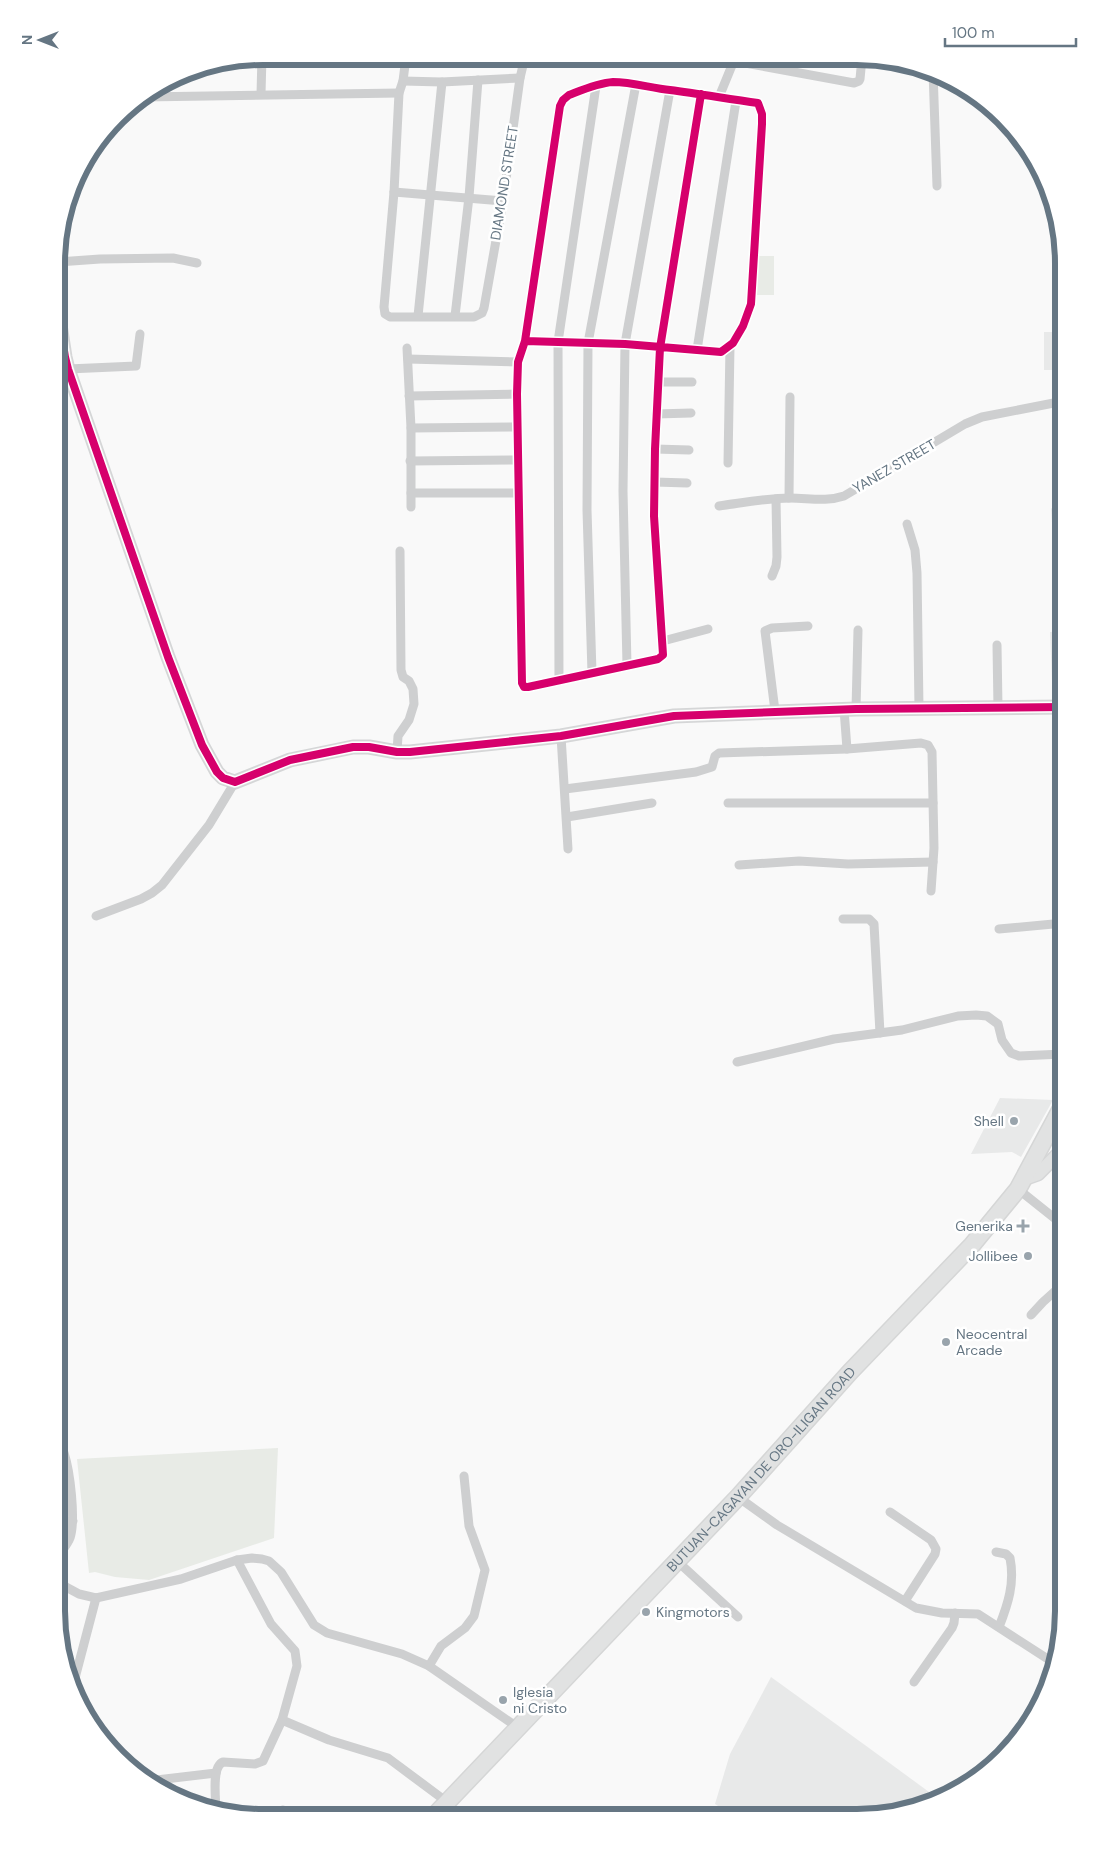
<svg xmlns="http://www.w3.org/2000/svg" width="1120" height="1874" font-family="'DM Sans',sans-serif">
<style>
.built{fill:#e8e9e9}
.green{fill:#e8ebe6}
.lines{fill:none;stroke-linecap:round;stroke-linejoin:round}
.secondary-casing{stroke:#d5d6d7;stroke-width:15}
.highway-casing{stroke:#d5d6d6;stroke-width:19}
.street{stroke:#cecfd0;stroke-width:9}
.secondary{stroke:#e1e2e2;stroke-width:12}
.highway{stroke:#e1e2e2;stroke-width:16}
.cycleway-casing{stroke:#fff;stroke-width:11}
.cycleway{stroke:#d6006c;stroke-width:8}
.poi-dot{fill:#99a4ac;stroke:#fff;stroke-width:2}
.labels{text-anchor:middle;stroke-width:5;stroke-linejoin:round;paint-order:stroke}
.street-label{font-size:14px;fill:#657683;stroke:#fff}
.poi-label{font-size:14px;fill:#657683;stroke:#fff;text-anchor:end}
.rim{fill:none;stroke:#657683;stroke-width:6}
</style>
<rect width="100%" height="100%" fill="#f9f9f9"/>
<!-- built -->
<g class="built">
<rect x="1044" y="332" width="20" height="38"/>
<polygon points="1051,508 1064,518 1064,554 1054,554"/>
<polygon points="1064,631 1064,680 1052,681 1050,632"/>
<polygon points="1000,1098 1053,1100 1021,1157 1012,1152 971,1154"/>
<polygon points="771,1677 869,1748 940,1800 936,1802 857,1818 735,1817 715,1804 730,1754"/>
</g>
<!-- green -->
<g class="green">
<rect x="754" y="256" width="20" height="39"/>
<polygon points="278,1448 274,1538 149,1580 115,1577 95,1572 89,1573 77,1459"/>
</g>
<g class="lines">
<!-- secondary casing -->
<g class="secondary-casing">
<g id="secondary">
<polyline points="58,312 65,357 68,369 168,657 202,745 217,772 223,778 235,782 290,760 353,747 369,747 397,752 410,752 561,736 674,716 856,709 1064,707"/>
<polyline points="1024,1179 1038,1174 1063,1149"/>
</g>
</g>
<!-- highway casing -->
<g class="highway-casing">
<g id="highway">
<path id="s1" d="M433,1817l305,-320 112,-125 122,-127 46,-56 45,-84"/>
</g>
</g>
<!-- street -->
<g class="street">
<polyline points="406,57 403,81 399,93 394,192 384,307 385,314 390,317 474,317 482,313 484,308 503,201 520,78 525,57"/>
<polyline points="573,61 574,57"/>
<polyline points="734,61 854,83 859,81 860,79 862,58"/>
<polyline points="933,71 937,186"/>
<polyline points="403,81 442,82 520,78"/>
<polyline points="261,94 262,56"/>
<polyline points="143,97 399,93"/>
<polyline points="719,97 735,58"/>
<polyline points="394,192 503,201"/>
<polyline points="58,262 100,259 173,258 197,263"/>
<polyline points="418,316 442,82"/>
<polyline points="455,316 469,197 478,80"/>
<path d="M525,341l100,3 96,8 12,-9 10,-17 8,-22 11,-180v-10l-4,-11c-29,-4 -58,-9 -88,-13 -19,-2 -38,-8 -57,-8 -15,1 -31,8 -44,13l-6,5 -3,6 -35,235 -7,21 -1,32 5,289 2,4h4l130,-28 5,-4 -9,-139 1,-67 5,-101 41,-254"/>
<polyline points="407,348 411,428 411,507"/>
<polyline points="697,350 736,101"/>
<polyline points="408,359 518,362"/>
<polyline points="68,369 136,366 140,334"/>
<polyline points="658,382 692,382"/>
<polyline points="409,396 517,394"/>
<polyline points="656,414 691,413"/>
<polyline points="411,428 517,427"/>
<polyline points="655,449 689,450"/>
<polyline points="410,461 517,460"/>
<polyline points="728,463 730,346"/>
<polyline points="655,482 687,483"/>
<polyline points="411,493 517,493"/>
<polyline points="789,498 790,397"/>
<path d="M719,506c23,-3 48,-8 71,-8 19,0 36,4 54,-2l121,-72 17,-7 82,-16"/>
<polyline points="907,524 915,550 917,573 919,708"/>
<polyline points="772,576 776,566 777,557 776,499"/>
<polyline points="663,641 708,629"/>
<polyline points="997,645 998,708"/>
<polyline points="627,665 623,491 625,344 670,90"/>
<polyline points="592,673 587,510 588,343 636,84"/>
<polyline points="559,681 558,342 596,86"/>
<polyline points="844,709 847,749"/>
<polyline points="856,709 858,630"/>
<polyline points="775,711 765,631 772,628 808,626"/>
<polyline points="561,736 568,849"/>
<polyline points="397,752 398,736 409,720 414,704 413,689 409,681 403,677 401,670 400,551"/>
<polyline points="565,789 696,772 712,767 715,756 719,753 847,749 921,743 928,745 932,752 934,848 931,891"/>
<polyline points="728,803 933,803"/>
<polyline points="567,817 652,803"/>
<polyline points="739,865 799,861 848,864 933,862"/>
<polyline points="96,916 141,899 152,893 162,885 209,825 235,782"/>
<polyline points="843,919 869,919 874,924 880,1033"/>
<polyline points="999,929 1064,923"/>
<polyline points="737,1062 834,1039 902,1030 958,1016 976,1015 987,1016 998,1024 1002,1040 1011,1053 1019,1056 1063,1054"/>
<polyline points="1018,1189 1063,1225"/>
<path d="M57,1296c4,-11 4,-23 0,-33"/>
<polyline points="1031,1315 1043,1302 1063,1284"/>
<polyline points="1060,1486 1063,1505"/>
<polyline points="738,1497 777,1525 916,1608 942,1613 978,1614 1054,1663"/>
<polyline points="890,1512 931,1540 936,1549 935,1554 905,1601"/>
<polyline points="56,1525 73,1521"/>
<path d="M996,1552l10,2 4,4c5,25 -2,46 -11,69"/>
<path d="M56,1561c4,-9 11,-15 14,-23 6,-18 0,-67 -6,-85l-8,-4"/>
<polyline points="677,1561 738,1617"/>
<polyline points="56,1573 59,1581 66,1587 79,1594 96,1598 181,1579 237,1560 252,1558 262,1559 269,1561 281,1572 314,1625 327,1633 402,1654 429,1666 517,1727"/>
<polyline points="429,1666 441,1646 465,1628 474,1616 485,1570 469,1526 464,1476"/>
<polyline points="75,1678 96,1598"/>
<polyline points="914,1682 952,1628 954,1623 955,1613"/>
<polyline points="282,1720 329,1740 388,1758 447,1802"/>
<polyline points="148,1781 216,1773"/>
<polyline points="283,1810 291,1816"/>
<path d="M216,1811c0,-12 -5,-44 7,-49l32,2 8,-3 19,-41 15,-54 -2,-15 -24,-27 -34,-64"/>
</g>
<!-- secondary -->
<use href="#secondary" class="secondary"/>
<!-- highway -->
<use href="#highway" class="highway"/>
<!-- cycleway casing -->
<g class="cycleway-casing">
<g id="cycleway">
<polyline points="58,312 65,357 68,369 168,657 202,745 217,772 223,778 235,782 290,760 353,747 369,747 397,752 410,752 561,736 674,716 856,709 1064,707"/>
<path d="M525,341l100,3 96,8 12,-9 10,-17 8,-22 11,-180v-10l-4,-11c-29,-4 -58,-9 -88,-13 -19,-2 -38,-8 -57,-8 -15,1 -31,8 -44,13l-6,5 -3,6 -35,235 -7,21 -1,32 5,289 2,4h4l130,-28 5,-4 -9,-139 1,-67 5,-101 41,-254"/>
</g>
</g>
<!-- cycleway -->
<use href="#cycleway" class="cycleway"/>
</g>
<!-- markers -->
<g class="poi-dot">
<circle cx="1014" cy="1121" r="5"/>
<path d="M1020.5 1218.5h5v5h5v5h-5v5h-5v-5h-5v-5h5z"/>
<circle cx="1028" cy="1256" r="5"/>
<circle cx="946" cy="1342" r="5"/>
<circle cx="646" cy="1612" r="5"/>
<circle cx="503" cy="1700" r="5"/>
</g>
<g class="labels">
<!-- street labels -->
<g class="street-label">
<text transform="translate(504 183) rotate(-81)" y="5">DIAMOND STREET</text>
<text transform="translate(894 466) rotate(-30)" y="5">YANEZ STREET</text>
<text dy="5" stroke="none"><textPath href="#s1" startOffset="478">BUTUAN-CAGAYAN DE ORO-ILIGAN ROAD</textPath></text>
</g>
<!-- poi labels -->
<g class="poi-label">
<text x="1004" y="1126">Shell</text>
<text x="1013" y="1231">Generika</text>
<text x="1018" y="1261">Jollibee</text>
<text x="956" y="1339" text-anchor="start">Neocentral<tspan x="956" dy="16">Arcade</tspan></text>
<text x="656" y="1617" text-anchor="start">Kingmotors</text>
<text x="513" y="1697" text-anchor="start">Iglesia<tspan x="513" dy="16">ni Cristo</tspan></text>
</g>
</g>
<!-- crop -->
<path d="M0 0H1120V1874H0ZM263 65H857A198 198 0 0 1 1055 263V1611A198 198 0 0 1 857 1809H263A198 198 0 0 1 65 1611V263A198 198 0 0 1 263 65Z" fill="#fff" fill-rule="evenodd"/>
<path class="rim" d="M263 65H857A198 198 0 0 1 1055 263V1611A198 198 0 0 1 857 1809H263A198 198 0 0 1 65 1611V263A198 198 0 0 1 263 65Z"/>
<!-- north arrow -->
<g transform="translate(40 40) rotate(270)" stroke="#ffffff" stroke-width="4" paint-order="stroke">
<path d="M0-4L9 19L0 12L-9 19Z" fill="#657683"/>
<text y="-8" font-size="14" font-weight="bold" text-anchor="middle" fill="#657683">N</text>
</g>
<!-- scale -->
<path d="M945 38v8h131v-8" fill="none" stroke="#657683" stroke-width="2.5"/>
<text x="952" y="38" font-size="15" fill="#657683" stroke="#ffffff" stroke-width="4" paint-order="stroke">100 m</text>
</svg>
